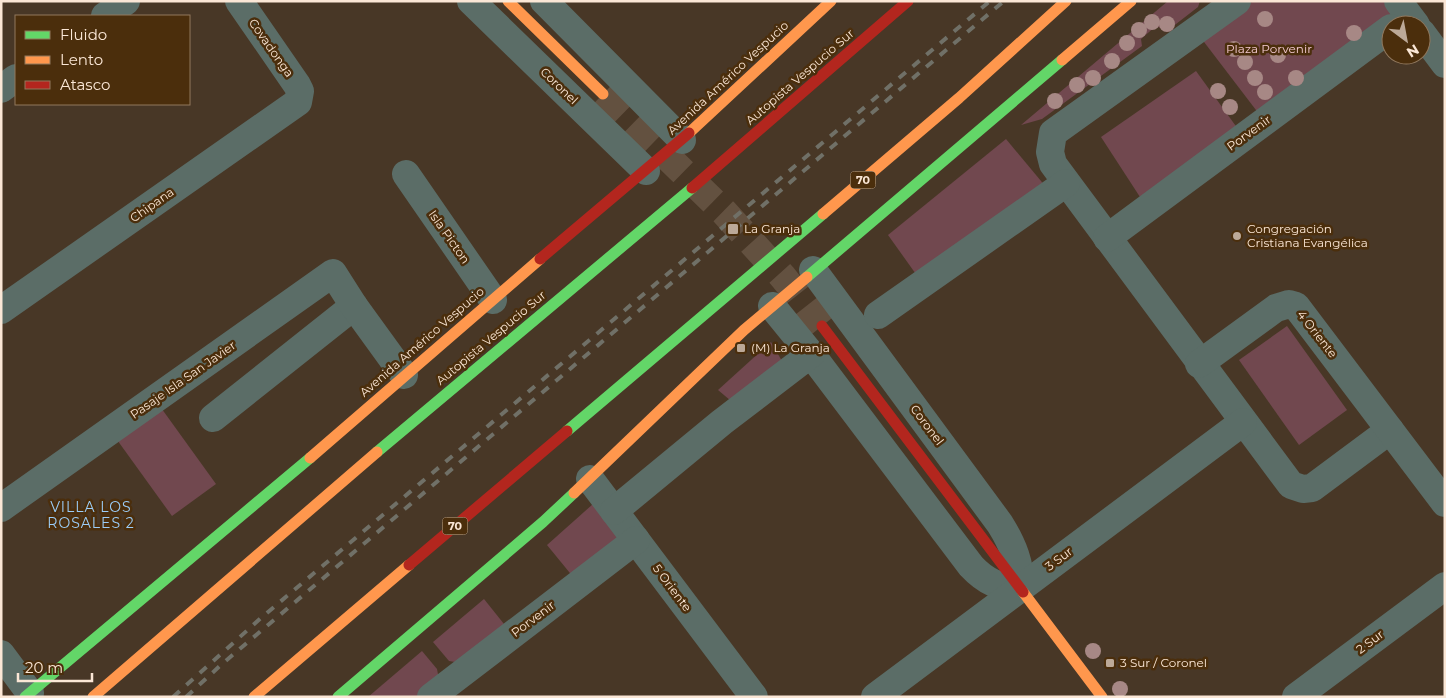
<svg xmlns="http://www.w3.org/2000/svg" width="1446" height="698" font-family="Montserrat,sans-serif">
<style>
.green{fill:#71484f}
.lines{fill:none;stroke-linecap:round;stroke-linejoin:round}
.secondary-tunnel{stroke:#635140;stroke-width:28;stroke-dasharray:28 14;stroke-linecap:butt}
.street{stroke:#5b6d67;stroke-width:28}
.fast{stroke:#63d668;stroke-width:11}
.slow{stroke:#ff974d;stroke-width:11}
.jam{stroke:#b3261e;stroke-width:11}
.rail{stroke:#707067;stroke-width:4;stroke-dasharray:9 9;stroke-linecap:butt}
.tree{fill:#a78885}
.poi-dot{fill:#bca998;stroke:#4b2e0c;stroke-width:2}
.labels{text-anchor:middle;stroke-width:5;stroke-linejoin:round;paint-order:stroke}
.shield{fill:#4b2e0c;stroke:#c6b099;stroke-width:1}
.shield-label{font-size:11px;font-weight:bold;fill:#fbe7d6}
.street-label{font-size:12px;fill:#fbe7d6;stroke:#4b2e0c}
.park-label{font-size:12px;fill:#f4cad2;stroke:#4b2e0c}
.poi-label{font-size:12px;fill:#fbe7d6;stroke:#4b2e0c;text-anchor:start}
.neighbourhood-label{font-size:14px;letter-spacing:1px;fill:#9bcdf8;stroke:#4b2e0c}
</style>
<rect width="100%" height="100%" fill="#483726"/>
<!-- green -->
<g class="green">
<polygon points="1168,1 1200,1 1198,7 1167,31 1156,26 1141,39 1142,46 1042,119 1021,125"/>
<polygon points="1253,1 1384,1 1391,14 1389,19 1259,114 1201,38"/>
<polygon points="1196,71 1238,129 1140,197 1101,137"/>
<polygon points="1006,139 1046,187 918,277 888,235"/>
<polygon points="1287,326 1347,410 1299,445 1239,360"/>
<polygon points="771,342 786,368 737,406 718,390"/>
<polygon points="159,405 216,484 172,516 115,437"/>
<polygon points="593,504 618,536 614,546 574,578 547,545"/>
<polygon points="484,599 508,629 461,663 449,661 433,642"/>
<polygon points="422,651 437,669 439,680 417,697 368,697"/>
</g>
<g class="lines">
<!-- secondary-tunnel -->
<polyline class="secondary-tunnel" points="603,94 724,212 783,277 822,326"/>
<!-- street -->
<g class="street">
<polyline points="471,1 646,171"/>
<polyline points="544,1 682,140"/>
<polyline points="1237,1 1053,133 1050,152 1053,164 1291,485 1303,489 1312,488 1390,430"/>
<polyline points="1398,1 1416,25"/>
<polyline points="105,16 126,1"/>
<polyline points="1421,32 1445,64"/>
<polyline points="1,89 16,78"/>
<polyline points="406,174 493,300"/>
<polyline points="1107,238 1391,28"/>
<path d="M772,306l39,48 160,212c14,15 28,22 49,22 1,-24 -7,-43 -20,-64l-187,-254"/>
<polyline points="1,310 298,102 300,91 297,85 239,1"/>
<polyline points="878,315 1066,183"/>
<polyline points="1199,364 1276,308 1289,304 1296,306 1445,503"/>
<polyline points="213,418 354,306"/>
<polyline points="590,479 754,697"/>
<polyline points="1,508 333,273 354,306 404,375"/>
<polyline points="614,511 722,422 811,354"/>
<polyline points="1,654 30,693"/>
<polyline points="431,697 636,540"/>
<polyline points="875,697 1243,422"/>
<polyline points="1296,697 1445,586"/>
</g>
<!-- fast -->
<g class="fast">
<polyline points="807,277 1062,60"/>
<polyline points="567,431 823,214"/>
<polyline points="377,452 692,188"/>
<polyline points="25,697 310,458"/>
<polyline points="338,697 543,522 574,493"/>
</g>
<!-- slow -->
<g class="slow">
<polyline points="508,1 603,94"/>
<polyline points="1062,60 1131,1"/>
<polyline points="689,133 831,1"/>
<polyline points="823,214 959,98 1066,1"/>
<polyline points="310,458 540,259"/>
<polyline points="574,493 744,330 807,277"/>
<polyline points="1023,592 1102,697"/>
<polyline points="93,697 377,452"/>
<polyline points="254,697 409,565"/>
</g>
<!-- jam -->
<g class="jam">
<polyline points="692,188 908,1"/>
<polyline points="540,259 689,133"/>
<polyline points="822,326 1023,592"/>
<polyline points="409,565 567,431"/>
</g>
<!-- rail -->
<g class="rail">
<polyline points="173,697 261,618 990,1"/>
<polyline points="186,697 222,664 1004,1"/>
</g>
</g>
<!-- trees -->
<g class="tree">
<circle cx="1265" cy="19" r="8"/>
<circle cx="1152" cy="22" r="8"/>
<circle cx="1167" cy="24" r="8"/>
<circle cx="1139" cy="30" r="8"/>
<circle cx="1354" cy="33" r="8"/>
<circle cx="1127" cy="43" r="8"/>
<circle cx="1234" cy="49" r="8"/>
<circle cx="1278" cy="55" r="8"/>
<circle cx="1112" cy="61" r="8"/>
<circle cx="1245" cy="62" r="8"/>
<circle cx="1093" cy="78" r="8"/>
<circle cx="1255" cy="78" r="8"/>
<circle cx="1296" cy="78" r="8"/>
<circle cx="1077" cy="85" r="8"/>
<circle cx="1218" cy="91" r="8"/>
<circle cx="1265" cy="92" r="8"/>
<circle cx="1055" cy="101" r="8"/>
<circle cx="1230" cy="107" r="8"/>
<circle cx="1093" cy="651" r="8"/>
<circle cx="1120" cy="689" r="8"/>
</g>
<!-- markers -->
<g class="poi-dot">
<rect x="727" y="223" width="12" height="12" rx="2.5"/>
<circle cx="1237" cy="236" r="5"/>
<rect x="736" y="343" width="10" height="10" rx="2.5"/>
<rect x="1105" y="658" width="10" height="10" rx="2.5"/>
</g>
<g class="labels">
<!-- shield labels -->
<g class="shield">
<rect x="850.5" y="171.5" width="25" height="17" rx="4"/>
<rect x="442.5" y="517.5" width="25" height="17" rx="4"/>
</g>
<g class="shield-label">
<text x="863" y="184">70</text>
<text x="455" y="530">70</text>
</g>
<!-- street labels -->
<g class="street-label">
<text transform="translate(271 48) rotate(55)" y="4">Covadonga</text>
<text transform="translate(800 77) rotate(-41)" y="4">Autopista Vespucio Sur</text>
<text transform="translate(728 78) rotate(-43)" y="4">Avenida Américo Vespucio</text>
<text transform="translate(559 86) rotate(44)" y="4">Coronel</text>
<text transform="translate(1249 133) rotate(-36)" y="4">Porvenir</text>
<text transform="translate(152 205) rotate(-35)" y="4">Chipana</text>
<text transform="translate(449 237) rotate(55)" y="4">Isla Picton</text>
<text transform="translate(1317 334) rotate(52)" y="4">4 Oriente</text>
<text transform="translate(491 338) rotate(-40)" y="4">Autopista Vespucio Sur</text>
<text transform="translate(422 342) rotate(-41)" y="4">Avenida Américo Vespucio</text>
<text transform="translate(183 380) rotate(-35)" y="4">Pasaje Isla San Javier</text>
<text transform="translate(927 425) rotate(53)" y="4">Coronel</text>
<text transform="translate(1059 559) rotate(-37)" y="4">3 Sur</text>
<text transform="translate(672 588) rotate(53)" y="4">5 Oriente</text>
<text transform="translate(533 619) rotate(-37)" y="4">Porvenir</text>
<text transform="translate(1370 642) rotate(-37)" y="4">2 Sur</text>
</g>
<!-- park labels -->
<g class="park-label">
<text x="1269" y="53">Plaza Porvenir</text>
</g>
<!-- poi labels -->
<g class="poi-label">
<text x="744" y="233">La Granja</text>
<text x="1247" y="233">Congregación<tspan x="1247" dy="14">Cristiana Evangélica</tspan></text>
<text x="751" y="352">(M) La Granja</text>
<text x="1120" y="667">3 Sur / Coronel</text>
</g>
<!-- neighbourhood labels -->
<g class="neighbourhood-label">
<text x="91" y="512">VILLA LOS<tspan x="91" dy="16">ROSALES 2</tspan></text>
</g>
</g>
<!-- border -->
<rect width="1446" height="698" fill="none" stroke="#fbe7d6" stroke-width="5"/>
<!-- legend -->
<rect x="15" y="15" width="175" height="90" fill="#4b2e0c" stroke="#91785d"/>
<rect x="25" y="31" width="25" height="8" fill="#63d668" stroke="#91785d"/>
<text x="60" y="40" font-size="15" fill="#fbe7d6">Fluido</text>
<rect x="25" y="56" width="25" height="8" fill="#ff974d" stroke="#91785d"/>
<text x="60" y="65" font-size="15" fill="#fbe7d6">Lento</text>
<rect x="25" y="81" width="25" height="8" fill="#b3261e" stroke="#91785d"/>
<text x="60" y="90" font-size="15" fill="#fbe7d6">Atasco</text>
<!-- north arrow -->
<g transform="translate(1406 40) rotate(148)"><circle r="24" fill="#4b2e0c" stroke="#91785d"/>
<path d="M0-4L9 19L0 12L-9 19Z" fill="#bca998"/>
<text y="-8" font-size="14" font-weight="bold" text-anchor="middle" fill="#fbe7d6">N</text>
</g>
<!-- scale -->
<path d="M18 673v8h74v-8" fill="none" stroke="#fbe7d6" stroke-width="2.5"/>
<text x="25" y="673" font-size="15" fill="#fbe7d6" stroke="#4b2e0c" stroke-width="4" paint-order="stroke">20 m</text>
</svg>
